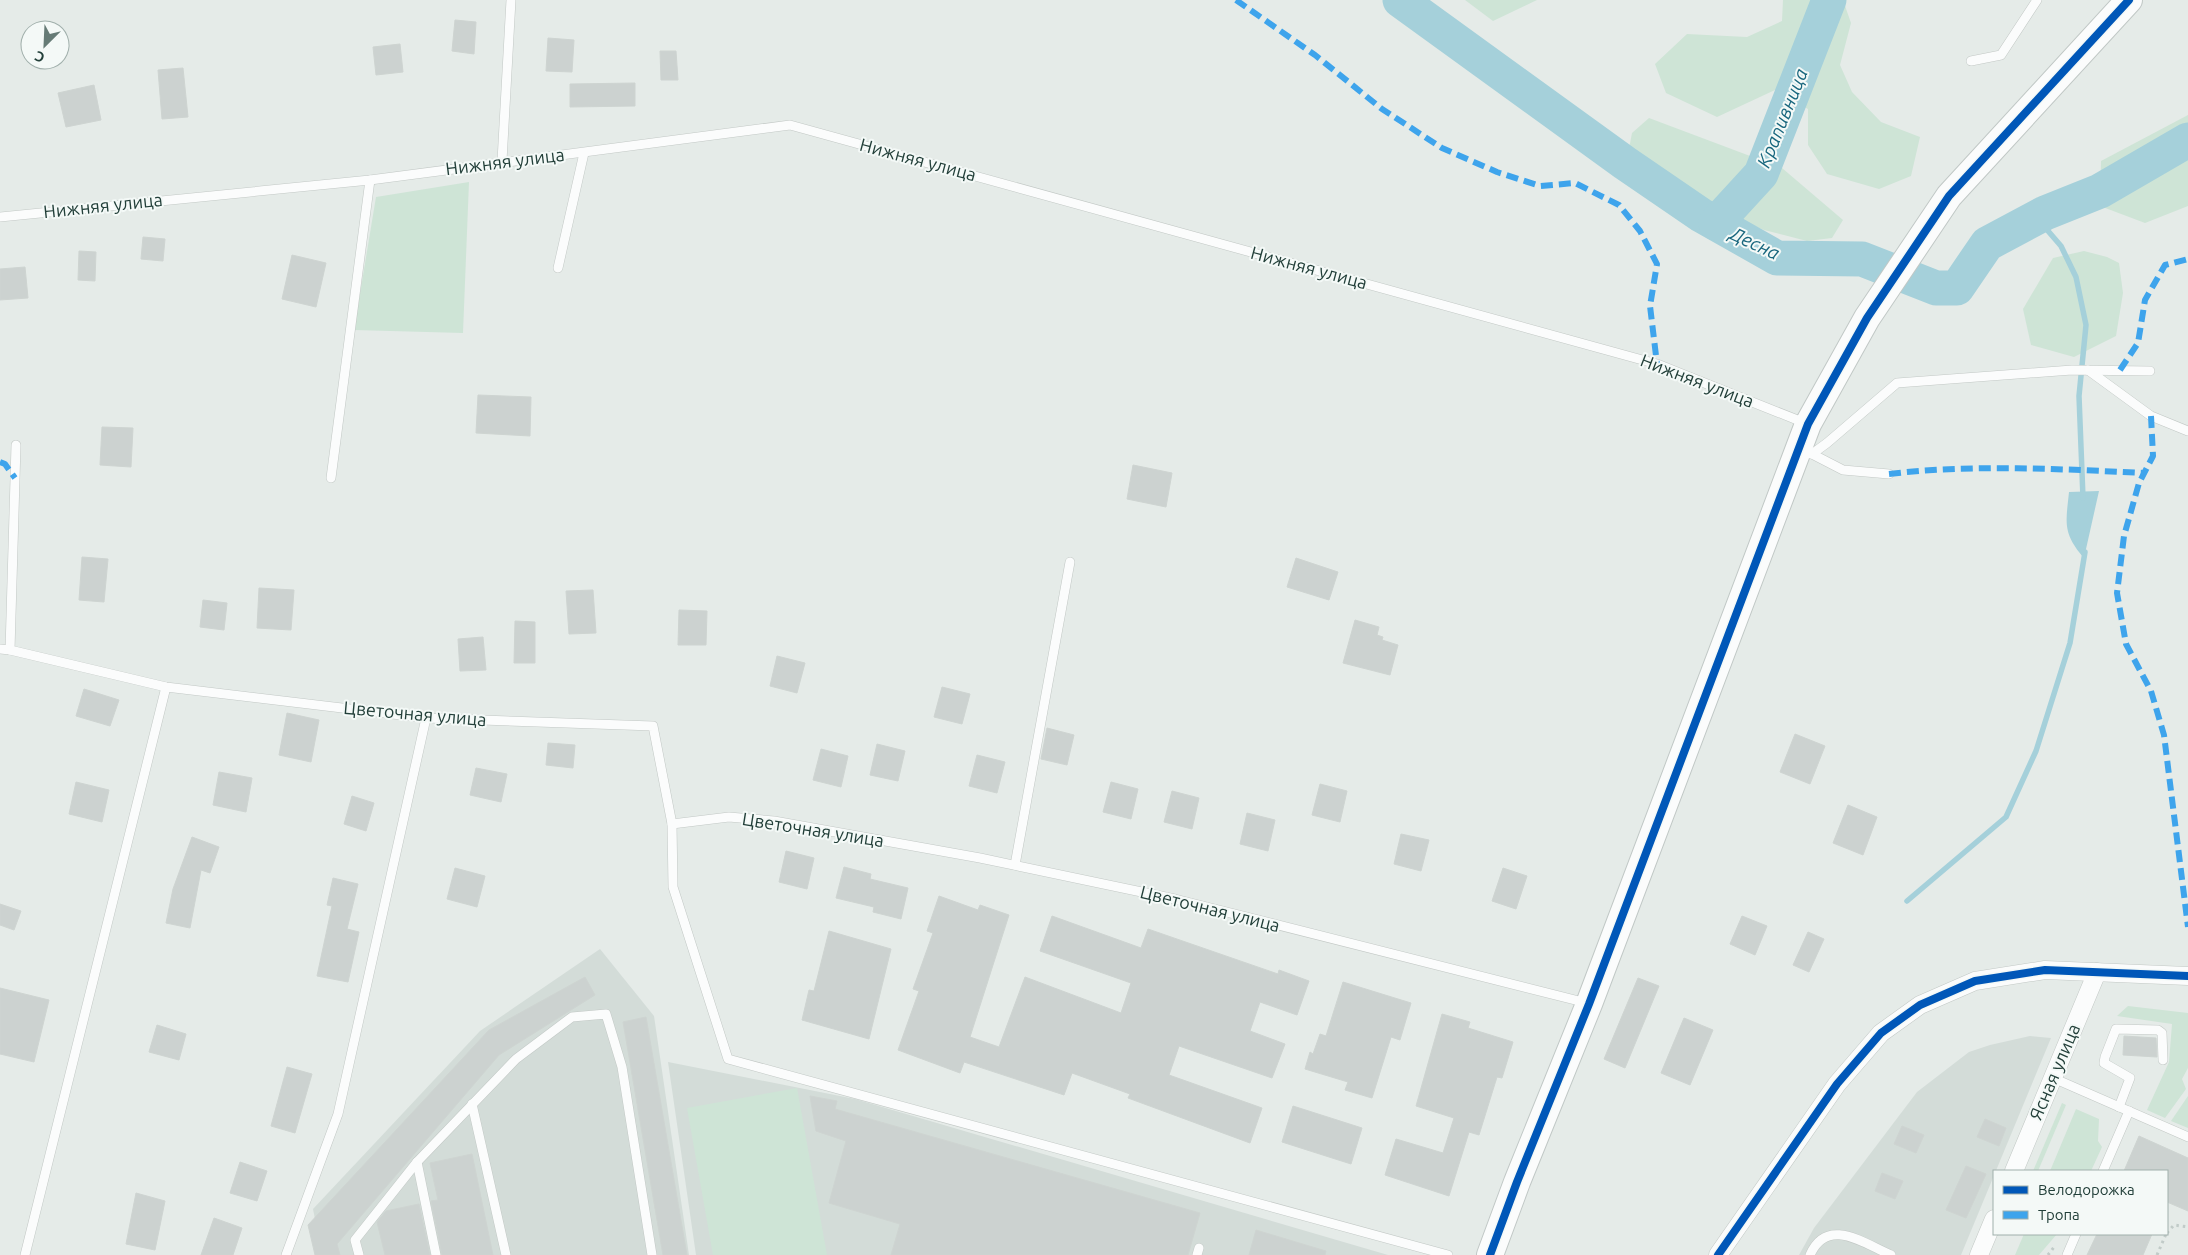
<svg xmlns="http://www.w3.org/2000/svg" width="2188" height="1255" font-family="Ubuntu,sans-serif">
<style>
.built{fill:#d3dcd8}
.green{fill:#cee4d6}
.water{fill:#a5d0da}
.lines{fill:none;stroke-linecap:round;stroke-linejoin:round}
.stream{stroke:#a5d0da;stroke-width:5.5}
.river{stroke:#a5d0da;stroke-width:35}
.building{fill:#ccd2d0;stroke:#ced4d1}
.lane-casing{stroke:#c2c8c5;stroke-width:10}
.street-casing{stroke:#c2c8c5;stroke-width:19}
.secondary-casing{stroke:#c1c8c6;stroke-width:28}
.path{stroke:#c1cbc8;stroke-width:3;stroke-dasharray:2.5 4;stroke-linecap:butt}
.lane{stroke:#fbfcfc;stroke-width:9}
.street{stroke:#fbfcfc;stroke-width:18}
.secondary{stroke:#fbfcfc;stroke-width:26}
.quiet{stroke:#3ea4ec;stroke-width:6;stroke-dasharray:12 6;stroke-linecap:butt}
.cycleway-casing{stroke:#f4f9f7;stroke-width:11}
.cycleway{stroke:#0057b8;stroke-width:8}
.labels{text-anchor:middle;stroke-width:4;stroke-linejoin:round;paint-order:stroke}
.street-label{font-size:18px;fill:#223f39;stroke:#f4f9f7}
.water-label{font-size:19px;font-style:italic;fill:#19677e;stroke:#f4f9f7}
</style>
<rect width="100%" height="100%" fill="#e5ebe8"/>
<!-- built -->
<g class="built">
<polygon points="600,949 654,1016 689,1255 322,1255 313,1209 480,1031"/>
<polygon points="2030,1036 2051,1038 1961,1255 1799,1255 1814,1228 1917,1092 1969,1052 1990,1045"/>
<polygon points="668,1062 855,1099 1388,1255 696,1255"/>
</g>
<!-- green -->
<g class="green">
<polygon points="1465,0 1537,0 1493,21"/>
<polygon points="1783,0 1843,0 1851,23 1840,65 1852,92 1881,122 1920,137 1911,176 1879,189 1827,174 1808,145 1808,109 1775,90 1717,117 1666,93 1655,64 1687,34 1747,37 1782,21"/>
<polygon points="2188,115 2188,206 2145,223 2100,206 2101,161"/>
<polygon points="1649,118 1782,168 1843,220 1832,238 1807,241 1764,230 1700,203 1628,154 1632,133"/>
<polygon points="469,182 463,333 354,330 376,197"/>
<polygon points="2084,251 2107,257 2119,263 2123,293 2116,336 2074,357 2031,345 2023,309 2053,258"/>
<polygon points="2128,1006 2188,1013 2188,1068 2182,1079 2186,1089 2165,1118 2147,1110 2169,1062 2172,1024 2117,1016"/>
<polygon points="797,1088 827,1255 713,1255 687,1108"/>
<polygon points="2188,1096 2188,1128 2171,1121"/>
<polygon points="2062,1103 2066,1105 2038,1171 2033,1171"/>
<polygon points="2076,1109 2099,1119 2098,1141 2102,1147 2091,1171 2050,1171"/>
<polygon points="2024,1234 2057,1234 2039,1255 2015,1255"/>
</g>
<!-- water -->
<path class="water" d="M2099,491l-15,67c-22,-25 -18,-36 -15,-66z"/>
<g class="lines">
<!-- stream -->
<g class="stream">
<polyline points="2036,217 2061,246 2076,277 2086,325 2079,396 2083,498"/>
<polyline points="1907,901 2006,817 2036,751 2070,643 2085,552"/>
</g>
<!-- river -->
<g class="river">
<polyline points="1400,0 1625,163 1701,215 1777,258 1862,259 1936,288 1957,288 1987,244 2045,213 2100,191 2188,140"/>
<polyline points="1716,223 1761,174 1829,0"/>
</g>
</g>
<!-- building -->
<g class="building">
<polygon points="455,20 476,22 474,54 452,51"/>
<polygon points="548,38 574,40 572,72 546,71"/>
<polygon points="400,44 403,72 376,75 373,47"/>
<polygon points="660,51 676,51 678,80 661,80"/>
<polygon points="183,68 188,117 162,119 158,70"/>
<polygon points="635,83 635,106 570,107 570,84"/>
<polygon points="94,85 101,120 66,127 58,93"/>
<polygon points="143,237 165,239 163,261 141,259"/>
<polygon points="79,251 96,252 95,281 78,280"/>
<polygon points="292,255 326,263 316,307 282,299"/>
<polygon points="25,267 28,298 0,300 0,269"/>
<polygon points="478,395 531,397 530,436 476,433"/>
<polygon points="102,427 133,428 131,467 100,465"/>
<polygon points="1133,465 1172,473 1166,507 1127,499"/>
<polygon points="82,557 108,559 104,602 79,600"/>
<polygon points="1296,558 1338,572 1329,600 1287,587"/>
<polygon points="259,588 294,590 291,630 257,628"/>
<polygon points="593,590 596,633 569,634 566,591"/>
<polygon points="203,600 227,603 224,630 200,627"/>
<polygon points="679,610 707,611 706,645 678,645"/>
<polygon points="1355,620 1379,627 1377,635 1383,637 1382,640 1398,645 1390,675 1343,663"/>
<polygon points="515,621 535,622 535,663 514,663"/>
<polygon points="483,637 486,670 460,671 458,639"/>
<polygon points="777,656 805,663 797,693 770,686"/>
<polygon points="942,687 970,694 962,724 934,717"/>
<polygon points="84,689 119,700 110,726 76,716"/>
<polygon points="287,713 319,720 311,762 279,755"/>
<polygon points="1047,728 1074,735 1067,765 1041,759"/>
<polygon points="1795,734 1825,746 1810,784 1780,772"/>
<polygon points="548,743 575,745 573,768 546,765"/>
<polygon points="877,744 905,751 898,781 870,775"/>
<polygon points="821,749 848,756 841,787 813,780"/>
<polygon points="977,755 1005,762 997,793 969,786"/>
<polygon points="476,768 507,774 501,802 470,795"/>
<polygon points="219,772 252,778 246,812 213,805"/>
<polygon points="76,782 109,790 102,822 69,814"/>
<polygon points="1111,782 1138,789 1131,819 1103,812"/>
<polygon points="1320,784 1347,791 1340,822 1312,815"/>
<polygon points="1172,791 1199,798 1192,829 1164,822"/>
<polygon points="352,796 374,803 366,831 344,824"/>
<polygon points="1848,805 1877,817 1863,855 1833,843"/>
<polygon points="1247,813 1275,820 1268,851 1240,844"/>
<polygon points="1401,834 1429,840 1421,871 1394,864"/>
<polygon points="192,837 219,847 210,873 201,870 190,928 166,923 173,889"/>
<polygon points="786,851 814,858 807,889 779,882"/>
<polygon points="844,867 871,874 870,879 908,888 901,919 873,912 874,907 836,898"/>
<polygon points="455,868 485,876 477,907 447,899"/>
<polygon points="1503,868 1527,876 1516,909 1492,901"/>
<polygon points="333,878 358,884 347,929 359,932 348,982 317,976 332,906 327,905"/>
<polygon points="939,896 978,910 980,905 1009,915 970,1037 999,1047 1025,977 1121,1013 1131,983 1040,951 1052,916 1141,948 1148,929 1278,974 1279,970 1309,981 1297,1015 1260,1002 1250,1031 1285,1044 1272,1078 1179,1046 1169,1075 1262,1108 1250,1143 1128,1098 1130,1094 1072,1073 1064,1095 964,1062 960,1073 898,1050 919,991 913,989 933,933 927,931"/>
<polygon points="0,904 21,911 14,930 0,925"/>
<polygon points="1742,916 1767,926 1755,955 1730,944"/>
<polygon points="829,931 891,949 869,1039 802,1020 809,990 814,991"/>
<polygon points="1808,932 1824,939 1809,972 1793,965"/>
<polygon points="585,977 595,995 499,1055 337,1244 340,1255 315,1255 308,1225 489,1030"/>
<polygon points="1638,978 1659,986 1625,1068 1604,1059"/>
<polygon points="1343,982 1411,1003 1400,1040 1391,1037 1372,1098 1345,1090 1348,1082 1305,1069 1310,1052 1313,1054 1320,1034 1326,1036"/>
<polygon points="0,988 49,1000 34,1062 0,1054"/>
<polygon points="1442,1014 1470,1022 1468,1028 1513,1042 1502,1078 1497,1077 1479,1135 1469,1132 1449,1196 1385,1175 1396,1139 1443,1153 1454,1118 1416,1106"/>
<polygon points="646,1017 687,1255 663,1255 623,1022"/>
<polygon points="1684,1018 1713,1030 1690,1085 1661,1073"/>
<polygon points="157,1025 186,1034 179,1060 149,1052"/>
<polygon points="2124,1036 2156,1038 2157,1057 2123,1055"/>
<polygon points="287,1067 312,1074 295,1133 271,1126"/>
<polygon points="810,1096 837,1101 835,1109 1200,1213 1188,1255 891,1255 900,1224 829,1203 846,1141 816,1131"/>
<polygon points="1293,1106 1362,1128 1351,1164 1282,1142"/>
<polygon points="1985,1119 2006,1128 1999,1146 1977,1137"/>
<polygon points="1902,1126 1924,1135 1916,1153 1894,1144"/>
<polygon points="2139,1136 2188,1158 2188,1211 2167,1202 2167,1171 2124,1171"/>
<polygon points="472,1154 493,1255 442,1255 431,1201 438,1200 430,1163"/>
<polygon points="240,1162 267,1171 257,1201 230,1193"/>
<polygon points="1966,1166 1986,1174 1966,1218 1946,1210"/>
<polygon points="1882,1173 1903,1181 1895,1199 1875,1191"/>
<polygon points="136,1193 165,1201 155,1250 126,1244"/>
<polygon points="419,1204 430,1255 385,1255 377,1222 386,1211"/>
<polygon points="214,1218 242,1228 233,1255 201,1255"/>
<polygon points="1256,1230 1326,1251 1325,1255 1249,1255"/>
<polygon points="2097,1234 2152,1234 2143,1255 2087,1255"/>
</g>
<g class="lines">
<!-- lane casing -->
<g class="lane-casing">
<g id="lane">
<polyline points="1971,61 2001,55 2037,0"/>
<polyline points="502,161 511,0"/>
<polyline points="0,217 370,180 790,125 1657,364 1805,423"/>
<polyline points="558,268 584,153"/>
<polyline points="2088,370 2151,416 2188,431"/>
<polyline points="16,445 10,650 166,687 426,718 653,726 672,824 729,817 774,821 980,858 1175,899 1587,1003"/>
<polyline points="1800,452 1812,454 1827,443 1897,383 2072,370 2150,371"/>
<polyline points="1812,454 1843,470 1889,474"/>
<polyline points="331,478 370,180"/>
<polyline points="0,649 10,650"/>
<polyline points="672,824 673,887 728,1059 1448,1255"/>
<polyline points="1015,865 1070,562"/>
<polyline points="2053,1078 2188,1137"/>
<polyline points="472,1104 506,1255"/>
<polyline points="2119,1107 2130,1078 2104,1063 2105,1057 2116,1029 2158,1030 2162,1033 2163,1060"/>
<polyline points="417,1162 436,1255"/>
<polyline points="2103,1171 2129,1111"/>
<polyline points="25,1255 166,687"/>
<polyline points="286,1255 338,1114 426,718"/>
<polyline points="359,1255 355,1240 417,1162 516,1059 572,1017 606,1014 622,1067 652,1255"/>
<polyline points="1197,1255 1199,1248"/>
<path d="M1810,1255c17,-39 53,-12 81,0"/>
<polyline points="2067,1255 2076,1234"/>
</g>
</g>
<!-- street casing -->
<g class="street-casing">
<g id="street">
<polyline points="2014,1171 2097,972"/>
<polyline points="1718,1255 1837,1084 1881,1033 1920,1005 1975,981 2045,970 2188,976"/>
<polyline points="1979,1255 1994,1219"/>
</g>
</g>
<!-- secondary casing -->
<g class="secondary-casing">
<polyline id="secondary" points="1490,1255 1517,1182 1589,1004 1808,424 1867,318 1949,196 2129,0"/>
</g>
<!-- path -->
<g class="path">
<polyline points="2167,1233 2174,1225 2188,1227"/>
<polyline points="2048,1255 2054,1247"/>
<polyline points="2157,1255 2166,1234"/>
</g>
<!-- lane -->
<use href="#lane" class="lane"/>
<!-- street -->
<use href="#street" class="street"/>
<!-- secondary -->
<use href="#secondary" class="secondary"/>
<!-- quiet -->
<g class="quiet">
<polyline points="1236,0 1315,55 1382,109 1442,148 1497,172 1540,186 1575,183 1619,205 1640,231 1657,264 1650,306 1657,364"/>
<polyline points="2120,370 2138,343 2145,300 2165,265 2188,259"/>
<polyline points="2151,416 2153,456 2139,483 2124,536 2117,593 2126,644 2151,691 2164,735 2188,927"/>
<polyline points="0,462 5,464 15,478"/>
<path d="M1889,474c84,-10 171,-5 255,-1"/>
</g>
<!-- cycleway casing -->
<g class="cycleway-casing">
<g id="cycleway">
<polyline points="1490,1255 1517,1182 1589,1004 1808,424 1867,318 1949,196 2129,0"/>
<polyline points="1718,1255 1837,1084 1881,1033 1920,1005 1975,981 2045,970 2188,976"/>
</g>
</g>
<!-- cycleway -->
<use href="#cycleway" class="cycleway"/>
</g>
<g class="labels">
<!-- street labels -->
<g class="street-label">
<text transform="translate(918 160) rotate(15)" y="6">Нижняя улица</text>
<text transform="translate(505 162) rotate(-7)" y="6">Нижняя улица</text>
<text transform="translate(103 206) rotate(-6)" y="6">Нижняя улица</text>
<text transform="translate(1309 268) rotate(15)" y="6">Нижняя улица</text>
<text transform="translate(1697 381) rotate(21)" y="6">Нижняя улица</text>
<text transform="translate(415 714) rotate(5)" y="6">Цветочная улица</text>
<text transform="translate(813 830) rotate(9)" y="6">Цветочная улица</text>
<text transform="translate(1210 909) rotate(14)" y="6">Цветочная улица</text>
<text transform="translate(2055 1072) rotate(-67)" y="6">Ясная улица</text>
</g>
<!-- water labels -->
<g class="water-label">
<text transform="translate(1782 118) rotate(-68)" y="7">Крапивница</text>
<text transform="translate(1755 243) rotate(25)" y="7">Десна</text>
</g>
</g>
<!-- legend -->
<rect x="1993" y="1170" width="175" height="65" fill="#f4f9f7" stroke="#a0afab"/>
<rect x="2003" y="1186" width="25" height="8" fill="#0057b8" stroke="#a0afab"/>
<text x="2038" y="1195" font-size="15" fill="#223f39">Велодорожка</text>
<rect x="2003" y="1211" width="25" height="8" fill="#3ea4ec" stroke="#a0afab"/>
<text x="2038" y="1220" font-size="15" fill="#223f39">Тропа</text>
<!-- north arrow -->
<g transform="translate(45 45) rotate(204)"><circle r="24" fill="#f4f9f7" stroke="#a0afab"/>
<path d="M0-4L9 19L0 12L-9 19Z" fill="#667b76"/>
<text y="-8" font-size="14" font-weight="bold" text-anchor="middle" fill="#223f39">С</text>
</g>
</svg>
